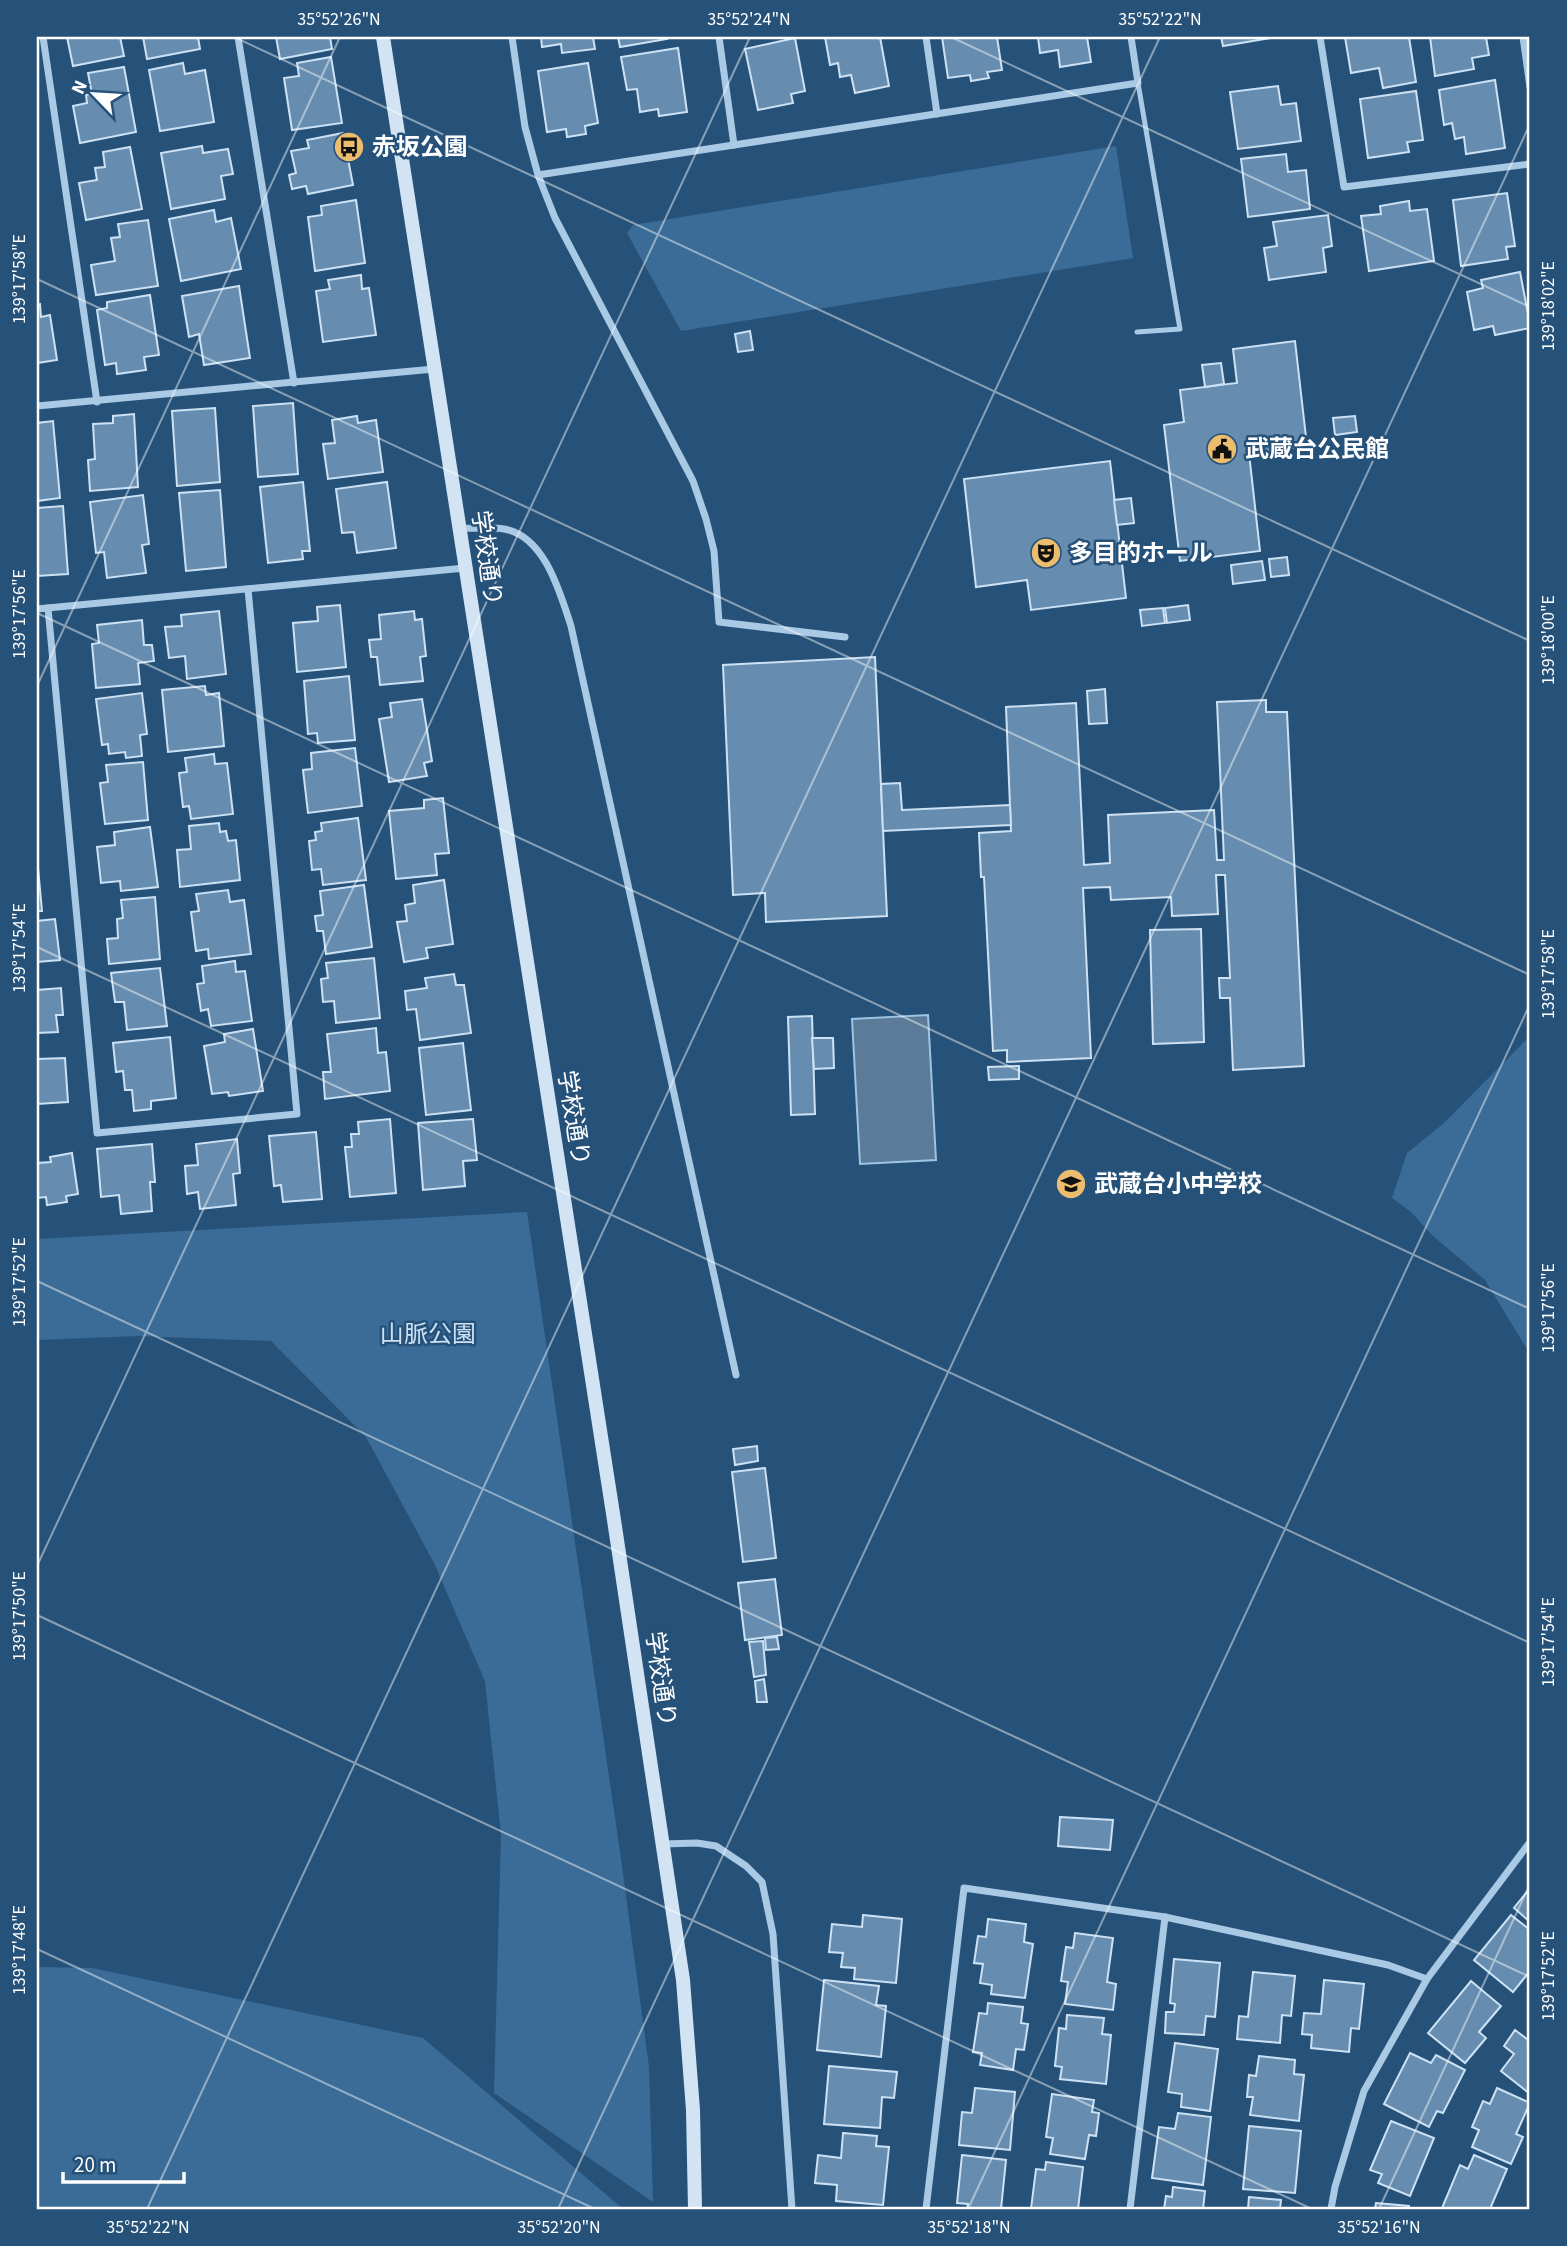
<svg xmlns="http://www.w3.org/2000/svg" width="1567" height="2246" font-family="'Source Sans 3','Noto Sans JP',sans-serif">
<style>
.green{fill:#3a6c97}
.water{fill:#5b7b98;stroke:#9ec4e4;stroke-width:2}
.building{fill:#668db0;stroke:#cce1f3;stroke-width:2}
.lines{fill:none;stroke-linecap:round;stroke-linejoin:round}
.lane{stroke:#a9c9e4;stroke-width:5}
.street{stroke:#a9c9e4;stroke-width:7}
.secondary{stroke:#d2e4f4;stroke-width:14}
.ticks{fill:none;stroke:#fff;stroke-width:2;stroke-opacity:0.45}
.labels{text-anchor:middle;stroke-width:5;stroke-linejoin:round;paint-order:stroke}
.poi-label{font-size:24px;font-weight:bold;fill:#fff;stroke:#26527a;text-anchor:start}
.street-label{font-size:24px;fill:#fff;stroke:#26527a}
.park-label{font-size:24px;fill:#cce1f3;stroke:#26527a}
.neatline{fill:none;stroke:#fff;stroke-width:2.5}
.ticks-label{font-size:18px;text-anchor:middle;fill:#fff}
</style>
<rect width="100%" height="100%" fill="#26527a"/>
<!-- green -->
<g class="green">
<polygon points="1116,146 1133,258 681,331 627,233 633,225"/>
<polygon points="1530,1036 1530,1354 1485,1280 1432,1235 1411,1212 1392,1198 1407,1153 1443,1124"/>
<polygon points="527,1212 621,1859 649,2067 653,2202 494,2093 501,1835 485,1681 434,1563 366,1437 271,1341 138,1336 37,1340 37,1239"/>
<polygon points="37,1967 92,1968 423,2038 623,2209 37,2209"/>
</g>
<!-- water -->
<polygon class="water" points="928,1015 936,1160 860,1164 852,1019"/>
<!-- building -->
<g class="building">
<polygon points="67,37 120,37 124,56 73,66"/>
<polygon points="143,37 198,37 200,49 147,59"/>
<polygon points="276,37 330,37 332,49 280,59"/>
<polygon points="541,37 593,37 595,49 562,53 561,44 542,47"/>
<polygon points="618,37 667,37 667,39 620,47"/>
<polygon points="825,37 880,37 889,86 855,93 851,75 840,77 838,63 830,65"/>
<polygon points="942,37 997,37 1002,70 987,72 989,78 971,81 970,75 948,78"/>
<polygon points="1038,37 1087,37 1091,62 1060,67 1058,50 1040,53"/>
<polygon points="1221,37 1276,37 1223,46"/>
<polygon points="1345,37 1409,37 1416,82 1383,88 1379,68 1351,73"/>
<polygon points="1430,37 1486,37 1489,55 1472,58 1474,69 1435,76"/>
<polygon points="795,38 805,91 791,94 793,103 758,110 745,49"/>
<polygon points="678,48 687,112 659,116 658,109 640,112 637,89 627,90 621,57"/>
<polygon points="331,57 342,123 292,130 284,78 299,76 297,63"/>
<polygon points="183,63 185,74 205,70 214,122 160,131 149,70"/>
<polygon points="588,63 598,123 585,126 586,134 567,137 566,129 547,132 538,71"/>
<polygon points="124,67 136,132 80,143 73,106 87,103 86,95 92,94 88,73"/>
<polygon points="1495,80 1505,148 1466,154 1464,137 1455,139 1452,123 1444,125 1439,90"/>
<polygon points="1278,86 1281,105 1296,103 1301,141 1238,149 1230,92"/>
<polygon points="1416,91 1423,140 1407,142 1409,152 1368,158 1360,99"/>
<polygon points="343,133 353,185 308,194 306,186 292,189 289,175 296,173 291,151 309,148 307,140"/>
<polygon points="202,146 203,153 228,149 233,174 221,176 225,199 171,209 161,153"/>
<polygon points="130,147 142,209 86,220 79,183 97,180 95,168 105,167 103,152"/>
<polygon points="1286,154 1288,172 1306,170 1310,209 1248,217 1241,159"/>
<polygon points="1507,193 1515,246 1506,247 1508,259 1461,266 1453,200"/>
<polygon points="356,200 365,263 315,271 308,217 322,215 321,206"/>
<polygon points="1409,201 1410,211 1427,209 1434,261 1369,271 1361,216 1381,214 1380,206"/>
<polygon points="214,210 216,222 231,218 241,269 181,281 169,219"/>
<polygon points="1328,215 1332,246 1323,248 1326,272 1269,280 1264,248 1277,246 1273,222"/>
<polygon points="148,220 158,286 96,295 91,265 115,261 111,238 120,237 118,224"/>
<polygon points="1520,272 1528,314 1530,313 1530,328 1495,335 1493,326 1474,330 1467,292 1483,288 1481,280"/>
<polygon points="361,275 362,289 369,288 376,335 323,342 316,291 330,289 328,280"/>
<polygon points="239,286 250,358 204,365 199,334 189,337 182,296"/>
<polygon points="150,295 159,355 144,357 146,370 117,374 116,363 105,365 97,310 107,308 107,302"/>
<polygon points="40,304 41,317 50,315 57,360 37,363 37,305"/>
<polygon points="750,331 753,350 738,352 735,334"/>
<polygon points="1295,341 1307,446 1249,453 1260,551 1180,561 1164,425 1184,422 1180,390 1237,383 1233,349"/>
<polygon points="1221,363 1224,384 1205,387 1202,365"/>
<polygon points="293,403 298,474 258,477 253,406"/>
<polygon points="215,408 220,482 177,486 172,411"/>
<polygon points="134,414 138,487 90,491 88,460 95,459 93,424 113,423 113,416"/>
<polygon points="357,416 358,423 376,420 383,472 328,479 323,444 335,443 332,420"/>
<polygon points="1355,416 1357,432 1335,435 1333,418"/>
<polygon points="53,421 60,498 37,501 37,423"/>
<polygon points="1110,461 1126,598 1031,610 1027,580 976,587 964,479"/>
<polygon points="303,482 310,551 302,551 303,559 268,563 260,487"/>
<polygon points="387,482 396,548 357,553 354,532 342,533 336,489"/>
<polygon points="220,490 226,567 186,571 179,493"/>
<polygon points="143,495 149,544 142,545 146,573 107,578 104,552 96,553 90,502"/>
<polygon points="1131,498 1134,523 1117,525 1114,500"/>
<polygon points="63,506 68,574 37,576 37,508"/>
<polygon points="1287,557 1289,575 1271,577 1269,559"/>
<polygon points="1262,561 1265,580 1233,584 1231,565"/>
<polygon points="340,605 346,667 297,672 293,623 318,621 317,607"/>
<polygon points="1188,605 1190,620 1167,623 1165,608"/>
<polygon points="1163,608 1165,623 1142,626 1140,610"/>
<polygon points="219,611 226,674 187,679 185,656 169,658 165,627 182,626 181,615"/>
<polygon points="414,611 415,620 422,619 426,656 420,657 423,681 380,685 377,657 371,657 369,640 381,639 379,615"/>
<polygon points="142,620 144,645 152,645 154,661 138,663 140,684 96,688 92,644 99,643 97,625"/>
<polygon points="875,657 887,916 766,922 765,893 733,895 723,665"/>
<polygon points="349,676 355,740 318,743 317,733 308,734 304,681"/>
<polygon points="205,686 206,695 219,693 224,746 168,752 162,690"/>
<polygon points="1105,689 1107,723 1089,724 1087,691"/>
<polygon points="142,693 147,734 140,735 142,756 126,758 125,752 109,754 108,744 102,745 96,699"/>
<polygon points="422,699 432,761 424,763 427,776 389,782 379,719 392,717 390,703"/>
<polygon points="1266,700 1266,712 1287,712 1304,1066 1233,1070 1230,998 1220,998 1219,978 1230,978 1225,875 1216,875 1218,914 1172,916 1171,897 1111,900 1110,887 1083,888 1091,1058 1007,1062 1007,1050 993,1051 984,877 981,877 979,833 1011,831 1006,707 1076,703 1084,865 1110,863 1108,815 1214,810 1217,860 1224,860 1217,702"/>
<polygon points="355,748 362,806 308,813 303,770 312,769 311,753"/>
<polygon points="214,754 215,764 227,763 233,814 191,819 189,806 183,807 179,773 187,772 185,758"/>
<polygon points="143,762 148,820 105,824 100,783 108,782 106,765"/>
<polygon points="900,783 902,810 1010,805 1011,825 883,831 881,784"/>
<polygon points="443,798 449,853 435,854 437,875 396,879 389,811 424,808 424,800"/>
<polygon points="358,818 366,880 323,885 321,869 312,870 309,841 316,840 315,832 322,831 321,823"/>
<polygon points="219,823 220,832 226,831 228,841 236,840 240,880 180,887 177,850 191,849 189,826"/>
<polygon points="150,827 158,887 121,891 120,881 101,883 97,847 115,845 114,832"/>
<polygon points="37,857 42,911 37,911"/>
<polygon points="444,880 453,944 426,948 428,958 404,962 397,922 407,921 405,905 415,903 413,885"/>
<polygon points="364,885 372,947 326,954 323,931 317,931 315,916 323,915 320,891"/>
<polygon points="228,890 230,902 244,900 251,954 209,959 208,949 196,951 191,912 199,911 196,894"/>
<polygon points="155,897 160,959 109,964 107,939 118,938 117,919 123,918 121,900"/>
<polygon points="55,919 60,960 37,962 37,921"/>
<polygon points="1201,929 1204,1042 1153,1044 1150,930"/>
<polygon points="374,958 380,1018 336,1023 334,1001 323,1002 321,979 328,978 326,963"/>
<polygon points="235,961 236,972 245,971 252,1021 211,1026 208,1009 201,1011 197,984 204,983 202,966"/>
<polygon points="160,968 167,1026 127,1030 124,1002 115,1002 111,973"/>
<polygon points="454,974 456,985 464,985 471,1033 420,1040 416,1009 407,1010 405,991 427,988 425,978"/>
<polygon points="61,988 63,1015 56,1015 58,1032 37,1033 37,990"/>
<polygon points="812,1016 815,1114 791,1115 788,1017"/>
<polygon points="376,1028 378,1053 386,1052 390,1091 325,1099 323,1072 331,1072 327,1034"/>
<polygon points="253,1029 263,1091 229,1096 228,1092 212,1094 204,1046 225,1042 224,1034"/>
<polygon points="170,1037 176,1098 151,1101 151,1109 134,1111 132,1090 125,1090 123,1071 116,1072 113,1043"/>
<polygon points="812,1038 833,1038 834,1068 814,1069"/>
<polygon points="463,1043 471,1110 426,1115 419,1048"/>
<polygon points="65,1058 68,1102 37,1104 37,1059"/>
<polygon points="1019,1066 1019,1079 989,1080 988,1067"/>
<polygon points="390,1119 396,1193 350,1197 345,1147 352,1147 351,1134 359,1134 358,1122"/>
<polygon points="473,1119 477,1160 463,1161 465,1186 423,1190 418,1123"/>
<polygon points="316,1132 322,1199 283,1202 281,1185 274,1186 269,1136"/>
<polygon points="237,1139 240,1173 233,1174 236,1205 200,1209 198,1192 187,1194 185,1166 198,1165 196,1144"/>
<polygon points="152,1144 155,1182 150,1182 152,1211 121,1214 119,1195 101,1197 97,1149"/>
<polygon points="72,1153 78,1194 66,1196 67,1202 47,1205 46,1197 37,1198 37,1163 51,1162 50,1157"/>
<polygon points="757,1446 758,1461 735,1465 733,1449"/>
<polygon points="765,1468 776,1558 743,1562 732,1472"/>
<polygon points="775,1579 782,1635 745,1640 738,1583"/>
<polygon points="777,1637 779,1649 766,1650 765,1638"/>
<polygon points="763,1641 766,1675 754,1677 749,1642"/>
<polygon points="764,1679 767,1702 757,1702 755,1681"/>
<polygon points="1060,1817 1113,1820 1110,1850 1058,1846"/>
<polygon points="1530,1888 1530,1922 1514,1908"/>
<polygon points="863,1915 902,1919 896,1983 854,1979 855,1968 841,1967 843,1953 829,1952 832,1924 862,1927"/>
<polygon points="1511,1915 1530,1930 1530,1971 1513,1992 1474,1960"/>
<polygon points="988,1919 1026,1924 1024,1942 1033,1944 1025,1998 991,1994 992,1985 980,1983 983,1964 974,1963 978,1936 986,1937"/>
<polygon points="1075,1933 1113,1938 1107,1982 1116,1984 1113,2010 1065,2004 1068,1982 1061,1981 1066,1947 1073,1948"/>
<polygon points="1174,1959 1220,1963 1215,2017 1206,2016 1204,2035 1165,2033 1166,2012 1174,2012 1175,2004 1170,2003"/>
<polygon points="1253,1972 1295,1976 1291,2016 1282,2015 1280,2043 1237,2039 1239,2016 1248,2017"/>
<polygon points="824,1980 879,1986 876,2005 886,2006 881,2057 817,2050"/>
<polygon points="1324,1980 1364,1984 1359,2029 1351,2028 1349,2052 1311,2048 1312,2035 1302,2034 1304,2013 1321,2014"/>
<polygon points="1471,1981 1501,2006 1479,2032 1486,2038 1465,2063 1428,2033"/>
<polygon points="988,2003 1023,2007 1021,2023 1028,2024 1024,2050 1016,2049 1013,2070 980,2065 982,2053 973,2052 979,2013 987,2014"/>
<polygon points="1067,2015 1104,2018 1102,2034 1111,2035 1106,2084 1060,2079 1062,2067 1055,2066 1059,2028 1066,2029"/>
<polygon points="1515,2030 1527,2039 1530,2034 1530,2094 1501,2071 1514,2054 1504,2046"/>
<polygon points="1175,2043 1218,2049 1210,2111 1181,2107 1182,2094 1168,2092"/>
<polygon points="1410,2053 1431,2063 1436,2055 1465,2070 1443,2113 1437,2111 1429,2127 1384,2104"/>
<polygon points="1259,2056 1295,2060 1294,2074 1304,2075 1299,2121 1250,2115 1253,2097 1247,2097 1249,2075 1256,2076"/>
<polygon points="829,2066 897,2072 894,2098 882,2097 880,2128 824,2124"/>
<polygon points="975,2088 1015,2092 1010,2150 959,2145 962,2112 972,2113"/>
<polygon points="1497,2088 1530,2103 1516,2134 1523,2137 1511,2164 1472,2147 1479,2130 1472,2127 1483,2101 1490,2104"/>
<polygon points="1052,2094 1094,2100 1092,2112 1099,2113 1096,2136 1089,2135 1085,2159 1050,2154 1053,2138 1046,2137"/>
<polygon points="1178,2113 1211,2117 1203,2185 1152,2178 1159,2127 1175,2129"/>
<polygon points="1391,2121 1434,2138 1410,2196 1378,2183 1382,2174 1370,2170"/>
<polygon points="1249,2126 1301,2131 1295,2193 1243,2189"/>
<polygon points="843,2133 877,2136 876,2146 889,2147 883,2205 836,2201 837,2185 815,2183 818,2155 841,2158"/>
<polygon points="962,2155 1006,2160 1001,2209 967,2209 968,2204 957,2203"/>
<polygon points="1474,2155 1507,2169 1490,2209 1442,2208 1460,2165 1468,2169"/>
<polygon points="1046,2162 1083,2167 1078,2209 1031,2209 1036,2169 1045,2170"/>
<polygon points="1173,2187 1205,2191 1203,2209 1164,2209 1166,2196 1172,2197"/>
<polygon points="1249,2197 1281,2200 1280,2209 1248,2209"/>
<polygon points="1376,2203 1409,2206 1409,2209 1375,2209"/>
</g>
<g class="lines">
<!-- lane -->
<polyline class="lane" points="1137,332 1180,329 1138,83"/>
<!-- street -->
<g class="street">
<polyline points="43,37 97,402"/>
<polyline points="238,37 294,383"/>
<polyline points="512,37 525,127 538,175 555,218 693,481 706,519 714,551 719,622 845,637"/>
<polyline points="719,37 734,145"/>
<polyline points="926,37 937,114"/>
<polyline points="1320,37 1344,187 1530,164"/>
<polyline points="1523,37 1530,87"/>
<polyline points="538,175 1138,83 1131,37"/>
<polyline points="37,406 434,369"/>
<path d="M460,528c14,1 30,-1 44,1 41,7 56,64 67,97l165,749"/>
<polyline points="48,608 97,1133 297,1114 248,589"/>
<polyline points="37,609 465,568"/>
<polyline points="663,1844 697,1843 716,1846 746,1866 762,1882 773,1934 792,2209"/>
<polyline points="926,2209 964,1888 1165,1917 1388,1965 1427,1979"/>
<polyline points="1130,2209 1165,1917"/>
<polyline points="1331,2209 1335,2187 1364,2091 1427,1979 1530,1842"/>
</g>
<!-- secondary -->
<polyline class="secondary" points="383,37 614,1520 683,1980 693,2110 695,2209"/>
</g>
<!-- ticks -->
<path class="ticks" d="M234,37l1296,604M951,37l579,270M37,279l1493,696M37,613l1493,696M37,686l303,-649M37,947l1493,696M37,1281l1493,696M37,1566l713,-1529M37,1615l1275,594M37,1949l558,260M147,2209l1013,-2172M558,2209l972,-2085M968,2209l562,-1205M1379,2209l151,-325"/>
<!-- icons -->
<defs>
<g id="bus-disc" transform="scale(1.575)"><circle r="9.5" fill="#ecbd6f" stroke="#26527a"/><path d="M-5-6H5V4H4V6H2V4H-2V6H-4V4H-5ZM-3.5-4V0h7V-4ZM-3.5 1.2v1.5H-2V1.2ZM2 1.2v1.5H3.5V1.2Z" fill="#111"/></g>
<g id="civic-disc" transform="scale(1.575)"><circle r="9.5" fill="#ecbd6f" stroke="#26527a"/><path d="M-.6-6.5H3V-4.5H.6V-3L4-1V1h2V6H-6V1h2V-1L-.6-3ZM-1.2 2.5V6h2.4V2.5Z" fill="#111"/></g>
<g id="theatre-disc" transform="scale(1.575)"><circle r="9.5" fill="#ecbd6f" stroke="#26527a"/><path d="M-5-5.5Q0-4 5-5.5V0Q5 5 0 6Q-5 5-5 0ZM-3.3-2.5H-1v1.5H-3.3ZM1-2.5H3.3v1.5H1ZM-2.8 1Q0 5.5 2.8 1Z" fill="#111"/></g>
<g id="school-disc" transform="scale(1.575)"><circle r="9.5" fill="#ecbd6f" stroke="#26527a"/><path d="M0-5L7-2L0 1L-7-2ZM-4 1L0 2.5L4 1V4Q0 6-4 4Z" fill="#111"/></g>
</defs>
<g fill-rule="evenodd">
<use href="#bus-disc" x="349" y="147"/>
<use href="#civic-disc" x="1222" y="449"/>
<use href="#theatre-disc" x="1046" y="553"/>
<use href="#school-disc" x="1071" y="1184"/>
</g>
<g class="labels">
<!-- poi labels -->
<g class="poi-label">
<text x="372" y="155">赤坂公園</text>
<text x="1245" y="457">武蔵台公民館</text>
<text x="1069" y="561">多目的ホール</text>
<text x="1094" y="1192">武蔵台小中学校</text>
</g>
<!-- street labels -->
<g class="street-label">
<text transform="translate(487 558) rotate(82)" y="8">学校通り</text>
<text transform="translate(574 1118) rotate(81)" y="8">学校通り</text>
<text transform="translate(661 1679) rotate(82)" y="8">学校通り</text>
</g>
<!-- park labels -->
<g class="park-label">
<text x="428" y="1342">山脈公園</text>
</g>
</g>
<!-- border -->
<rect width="1567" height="2246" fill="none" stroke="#26527a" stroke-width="77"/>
<!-- north arrow -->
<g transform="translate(94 94) rotate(295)" stroke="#26527a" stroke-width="5" paint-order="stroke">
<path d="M0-5L12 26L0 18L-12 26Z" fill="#ffffff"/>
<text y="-10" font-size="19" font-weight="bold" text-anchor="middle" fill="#ffffff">N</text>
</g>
<!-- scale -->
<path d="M63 2172v10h121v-10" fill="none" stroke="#ffffff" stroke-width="3.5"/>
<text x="74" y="2172" font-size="21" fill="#ffffff" stroke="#26527a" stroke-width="5" paint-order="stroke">20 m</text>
<rect x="38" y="38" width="1490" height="2170" class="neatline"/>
<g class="ticks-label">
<text x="339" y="25">35°52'26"N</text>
<text x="749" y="25">35°52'24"N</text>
<text x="1160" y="25">35°52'22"N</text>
<text transform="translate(19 279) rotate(-90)" y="6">139°17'58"E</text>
<text transform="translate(1548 306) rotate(-90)" y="6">139°18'02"E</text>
<text transform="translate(19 614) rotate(-90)" y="6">139°17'56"E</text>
<text transform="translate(1548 640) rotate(-90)" y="6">139°18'00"E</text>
<text transform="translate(19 948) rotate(-90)" y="6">139°17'54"E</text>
<text transform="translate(1548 974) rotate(-90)" y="6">139°17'58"E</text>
<text transform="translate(19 1282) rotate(-90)" y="6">139°17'52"E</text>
<text transform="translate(1548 1308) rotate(-90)" y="6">139°17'56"E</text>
<text transform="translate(19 1616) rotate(-90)" y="6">139°17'50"E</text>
<text transform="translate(1548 1642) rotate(-90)" y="6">139°17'54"E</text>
<text transform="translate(19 1950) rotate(-90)" y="6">139°17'48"E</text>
<text transform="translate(1548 1976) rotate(-90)" y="6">139°17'52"E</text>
<text x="148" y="2233">35°52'22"N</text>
<text x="559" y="2233">35°52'20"N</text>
<text x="969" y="2233">35°52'18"N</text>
<text x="1379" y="2233">35°52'16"N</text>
</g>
</svg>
